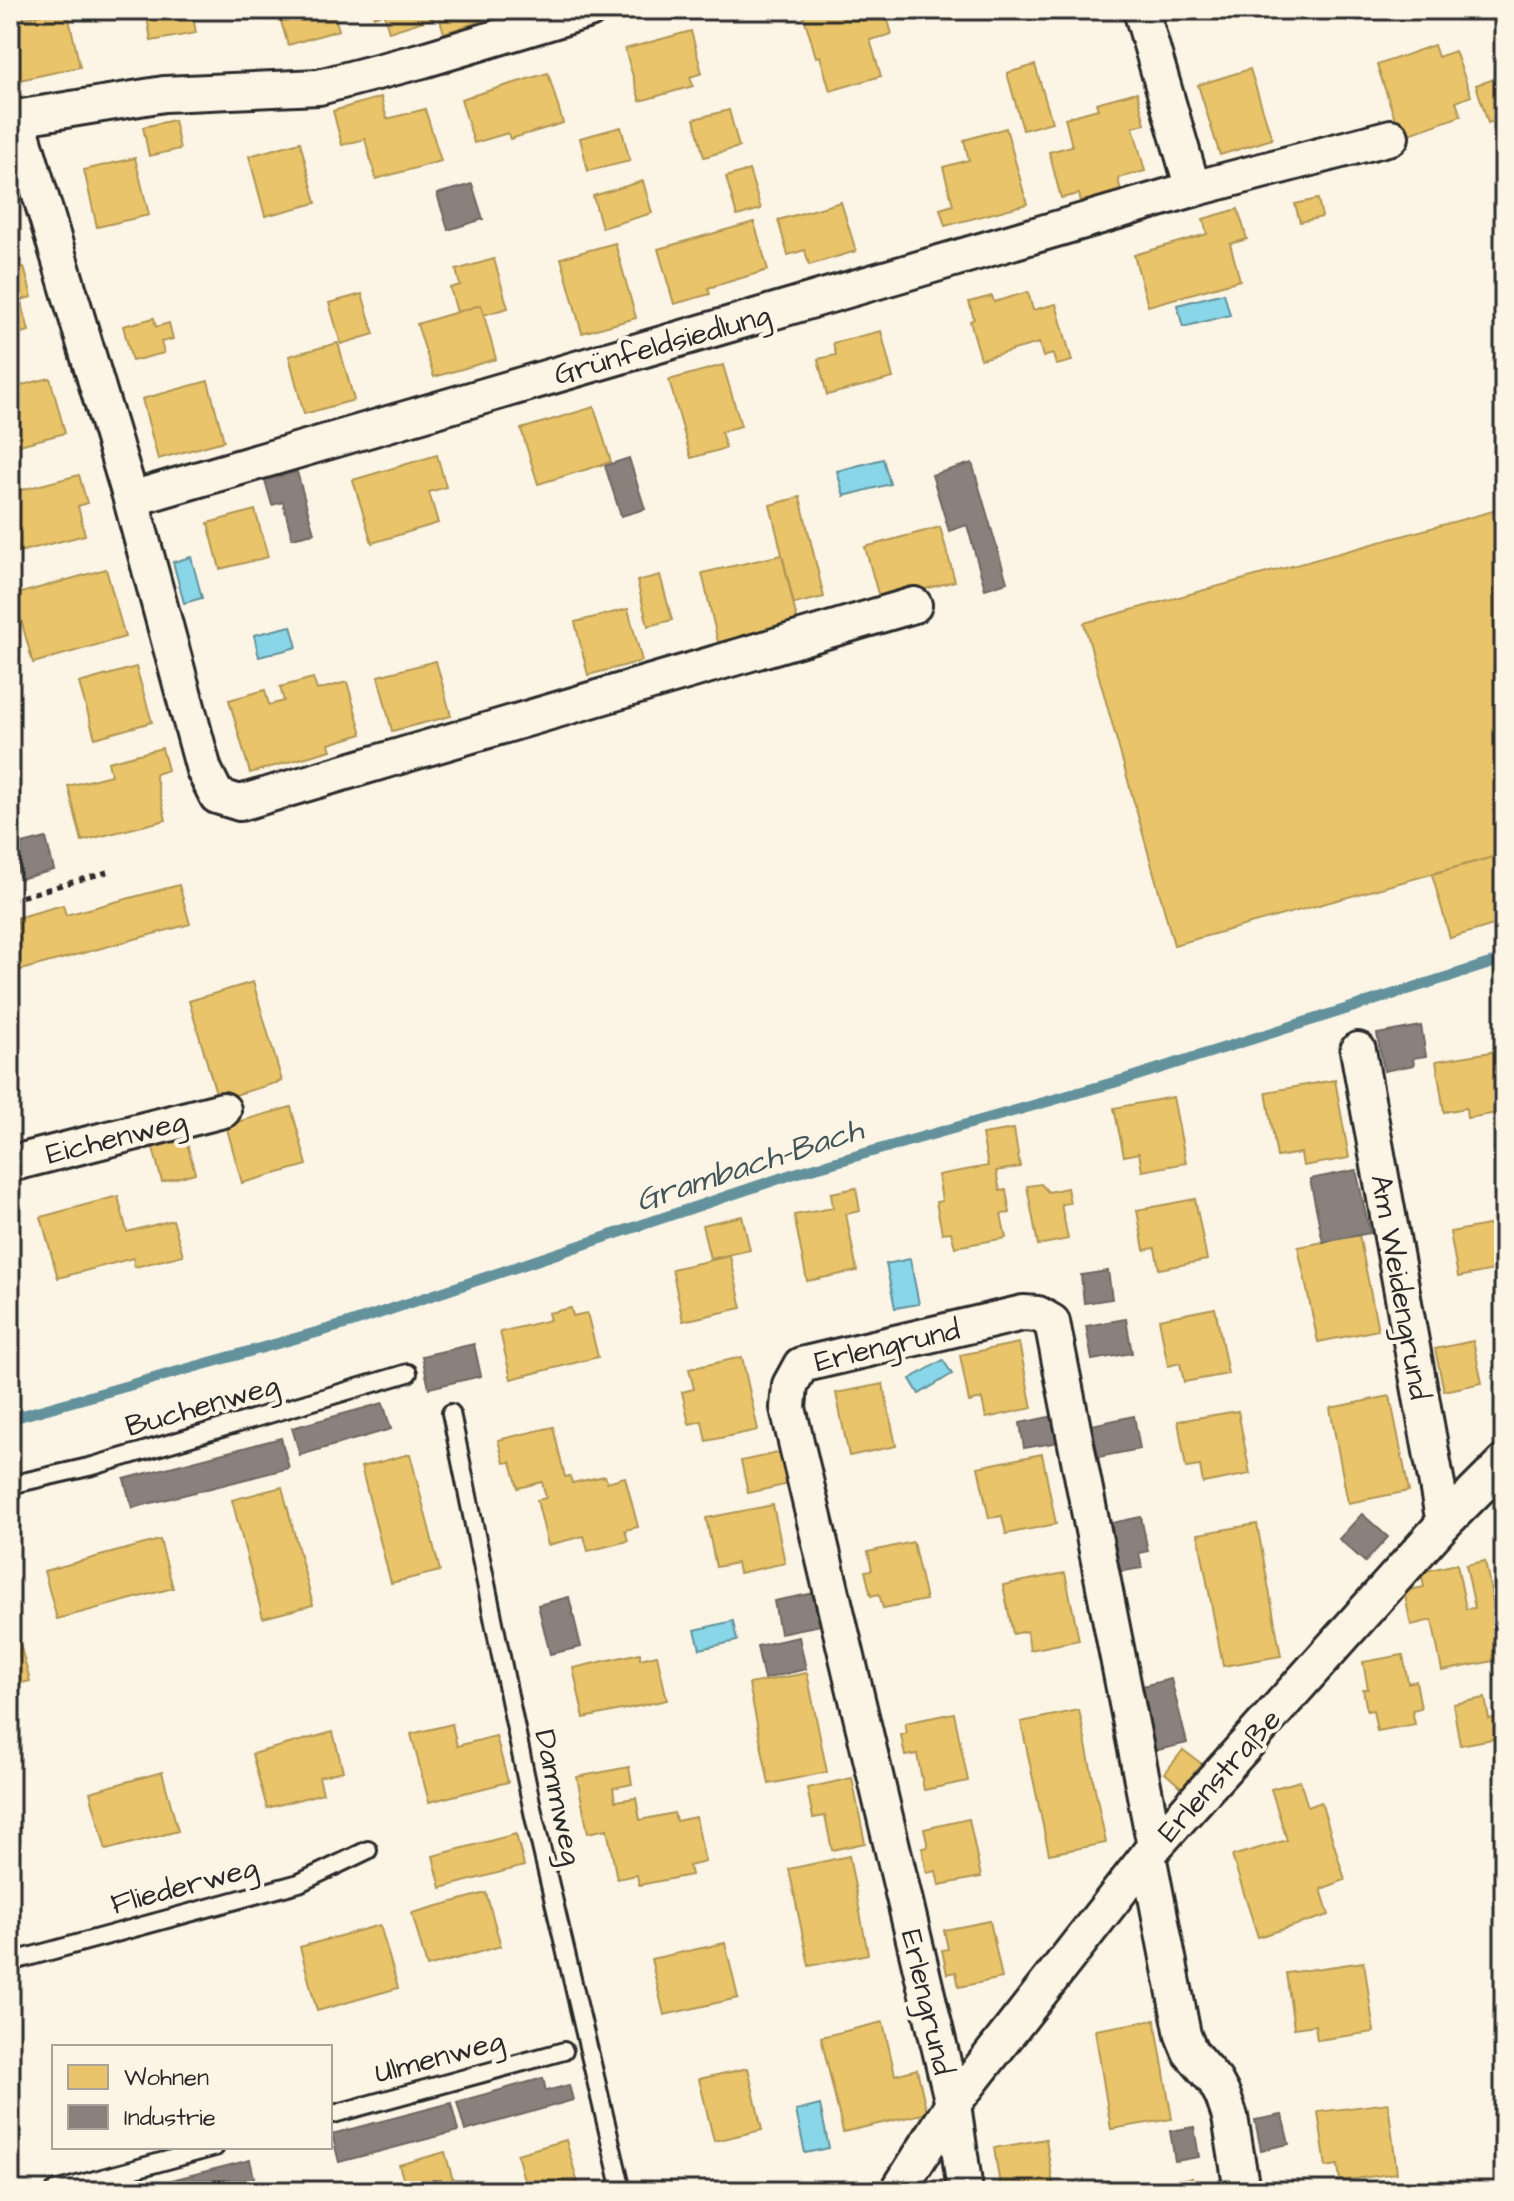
<svg xmlns="http://www.w3.org/2000/svg" width="1514" height="2201" font-family="'Architects Daughter',sans-serif">
<style>
.water{fill:#88d6e7;stroke:#63929c;stroke-width:2}
.homes{fill:#e9c46a;stroke:#b09657;stroke-width:2}
.industry{fill:#8a817c;stroke:#6e6764;stroke-width:2}
.lines{fill:none;stroke-linecap:round;stroke-linejoin:round}
.stream{stroke:#63929c;stroke-width:11}
.service-casing{stroke:#2b2b2b;stroke-width:22}
.minor-casing{stroke:#2b2b2b;stroke-width:40}
.path{stroke:#2b2b2b;stroke-width:5;stroke-dasharray:6 6;stroke-linecap:butt}
.service{stroke:#fcf5e5;stroke-width:16}
.minor{stroke:#fcf5e5;stroke-width:34}
.labels{text-anchor:middle;stroke-width:8;stroke-linejoin:round;paint-order:stroke}
.street-label{font-size:30px;fill:#2b2b2b;stroke:#fcf5e5}
.water-label{font-size:32px;font-style:italic;fill:#42565a;stroke:#fcf5e5}
</style>
<rect width="100%" height="100%" fill="#fcf5e5"/>
<filter id="ink" filterUnits="userSpaceOnUse"><feTurbulence type="fractalNoise" baseFrequency=".0125" numOctaves="2"/><feDisplacementMap in="SourceGraphic" scale="16" xChannelSelector="R" yChannelSelector="G"/><feConvolveMatrix kernelMatrix="1 2 1 2 8 2 1 2 1" color-interpolation-filters="sRGB"/></filter>
<g filter="url(#ink)">
<!-- water -->
<g class="water">
<polygon points="1224,293 1230,315 1183,327 1177,305"/>
<polygon points="883,459 890,484 844,496 837,471"/>
<polygon points="191,557 202,598 184,603 173,562"/>
<polygon points="291,626 297,647 259,657 254,635"/>
<polygon points="910,1259 919,1304 895,1308 886,1264"/>
<polygon points="943,1360 952,1374 919,1394 910,1379"/>
<polygon points="733,1621 737,1641 700,1649 695,1630"/>
<polygon points="820,2105 829,2148 805,2153 796,2111"/>
</g>
<!-- homes -->
<g class="homes">
<polygon points="62,10 67,10 80,67 10,82 10,21"/>
<polygon points="146,10 192,10 196,33 151,41"/>
<polygon points="268,10 333,10 339,30 288,45 280,18 271,20"/>
<polygon points="372,10 478,10 481,21 444,33 439,16 389,32 384,13 374,17"/>
<polygon points="802,10 885,10 892,34 870,40 881,76 830,91 820,56 816,57"/>
<polygon points="691,31 702,73 690,77 693,86 640,101 625,49"/>
<polygon points="1434,45 1438,57 1455,51 1471,96 1456,102 1461,116 1401,137 1377,65"/>
<polygon points="1035,65 1052,122 1023,130 1007,73"/>
<polygon points="1250,69 1272,139 1220,155 1198,85"/>
<polygon points="548,73 563,123 510,139 508,133 474,143 461,99"/>
<polygon points="1504,76 1504,118 1488,123 1476,85"/>
<polygon points="1137,92 1145,124 1133,127 1145,171 1118,178 1121,192 1081,202 1079,194 1061,198 1049,152 1072,146 1065,118 1098,109 1096,103"/>
<polygon points="381,97 387,119 425,109 441,161 376,179 365,139 342,145 333,111"/>
<polygon points="729,110 739,147 704,157 694,119"/>
<polygon points="174,120 180,149 149,156 143,127"/>
<polygon points="621,127 630,161 588,171 580,138"/>
<polygon points="1006,128 1027,204 945,226 940,209 953,205 943,167 969,160 964,140"/>
<polygon points="300,142 316,203 265,216 249,156"/>
<polygon points="135,158 149,215 97,227 84,170"/>
<polygon points="749,170 761,209 737,216 726,177"/>
<polygon points="643,181 652,213 602,228 593,196"/>
<polygon points="1318,199 1322,217 1300,222 1295,204"/>
<polygon points="841,202 856,251 809,265 805,250 788,255 778,220"/>
<polygon points="1238,209 1247,239 1230,244 1240,280 1148,306 1134,255 1207,234 1203,219"/>
<polygon points="754,222 768,270 708,288 710,294 674,304 658,249"/>
<polygon points="615,243 636,318 582,333 561,258"/>
<polygon points="494,259 508,308 483,315 481,305 457,312 450,288 460,285 456,270"/>
<polygon points="24,267 32,297 21,300 29,331 10,336 10,270"/>
<polygon points="1028,292 1033,310 1056,304 1072,361 1056,365 1053,354 1043,357 1039,343 981,359 970,321 974,319 969,302 992,296 994,302"/>
<polygon points="362,294 374,334 341,344 329,303"/>
<polygon points="481,305 496,359 434,377 417,324"/>
<polygon points="154,318 156,327 169,323 173,339 161,342 164,353 132,361 123,326"/>
<polygon points="881,331 893,378 827,395 818,359 836,355 833,343"/>
<polygon points="338,343 354,400 304,414 289,356"/>
<polygon points="723,365 741,426 721,432 726,448 691,458 669,380"/>
<polygon points="50,378 65,433 12,447 10,388"/>
<polygon points="208,381 224,441 158,459 142,399"/>
<polygon points="594,407 611,462 538,484 521,429"/>
<polygon points="437,455 446,487 429,492 438,523 372,543 353,480"/>
<polygon points="79,475 87,503 78,506 85,535 11,554 10,493"/>
<polygon points="800,497 824,597 794,604 770,505"/>
<polygon points="1504,508 1504,854 1174,945 1084,623"/>
<polygon points="255,510 268,557 220,569 208,523"/>
<polygon points="940,527 955,581 880,601 865,547"/>
<polygon points="782,555 798,624 718,642 702,573"/>
<polygon points="106,569 125,637 33,663 14,595"/>
<polygon points="660,575 672,620 648,626 637,581"/>
<polygon points="628,609 642,661 588,675 575,622"/>
<polygon points="436,661 451,716 392,731 378,676"/>
<polygon points="136,667 152,722 95,738 79,683"/>
<polygon points="313,678 317,690 347,682 362,734 329,744 331,750 250,773 229,700 265,690 269,705 284,701 280,687"/>
<polygon points="162,748 168,770 155,774 166,820 82,841 68,786 111,775 108,762"/>
<polygon points="1504,854 1504,922 1450,938 1432,874"/>
<polygon points="179,885 190,924 10,973 10,930 19,928 16,918 63,905 66,915"/>
<polygon points="253,982 282,1081 218,1100 189,1001"/>
<polygon points="1504,1050 1504,1112 1467,1118 1466,1108 1444,1112 1436,1061"/>
<polygon points="1335,1080 1349,1158 1303,1166 1301,1153 1277,1157 1266,1092"/>
<polygon points="1173,1097 1186,1163 1142,1171 1139,1153 1124,1156 1114,1108"/>
<polygon points="291,1107 307,1165 242,1183 226,1125"/>
<polygon points="1014,1129 1020,1167 996,1171 1000,1191 1006,1190 1010,1213 1001,1214 1006,1238 955,1247 951,1232 942,1233 936,1202 942,1201 938,1175 988,1166 982,1134"/>
<polygon points="184,1132 195,1173 162,1182 151,1140"/>
<polygon points="1041,1184 1048,1192 1067,1188 1070,1203 1061,1204 1068,1239 1038,1245 1027,1186"/>
<polygon points="856,1188 860,1211 846,1214 857,1271 807,1281 794,1215 833,1208 831,1193"/>
<polygon points="118,1196 127,1232 173,1220 183,1255 135,1267 133,1258 58,1278 41,1217"/>
<polygon points="1195,1199 1207,1260 1159,1269 1155,1248 1144,1250 1137,1210"/>
<polygon points="742,1216 750,1250 710,1259 702,1225"/>
<polygon points="1504,1222 1504,1268 1458,1277 1450,1232"/>
<polygon points="1359,1235 1378,1330 1318,1342 1298,1247"/>
<polygon points="730,1256 742,1308 683,1321 672,1269"/>
<polygon points="571,1308 573,1316 587,1313 598,1357 511,1379 500,1332 550,1320 548,1313"/>
<polygon points="1215,1308 1228,1374 1184,1382 1180,1363 1168,1366 1159,1319"/>
<polygon points="1473,1341 1482,1383 1444,1391 1435,1349"/>
<polygon points="1019,1343 1032,1408 986,1418 982,1399 969,1402 960,1355"/>
<polygon points="742,1357 758,1430 706,1441 702,1421 689,1424 682,1392 694,1389 689,1369"/>
<polygon points="883,1384 896,1446 849,1456 836,1393"/>
<polygon points="1390,1396 1409,1491 1348,1503 1330,1408"/>
<polygon points="1238,1411 1250,1474 1203,1483 1200,1466 1186,1468 1178,1421"/>
<polygon points="553,1427 565,1477 570,1476 572,1483 605,1476 607,1482 625,1477 638,1527 625,1530 628,1541 588,1551 584,1536 548,1545 537,1500 546,1498 542,1482 518,1488 511,1462 504,1463 498,1440"/>
<polygon points="782,1452 789,1484 748,1493 741,1461"/>
<polygon points="410,1454 440,1571 391,1583 361,1467"/>
<polygon points="1042,1454 1056,1524 1006,1534 1002,1516 989,1518 978,1467"/>
<polygon points="282,1487 313,1605 263,1618 232,1500"/>
<polygon points="773,1505 785,1563 739,1573 737,1563 716,1567 706,1518"/>
<polygon points="1257,1524 1281,1656 1223,1666 1198,1534"/>
<polygon points="160,1540 173,1588 57,1619 44,1571"/>
<polygon points="913,1542 926,1600 883,1608 879,1594 871,1596 865,1571 872,1570 868,1552"/>
<polygon points="1485,1561 1504,1659 1442,1671 1432,1620 1411,1625 1404,1591 1424,1587 1421,1572 1457,1564 1466,1609 1475,1608 1466,1565"/>
<polygon points="1065,1573 1079,1640 1030,1650 1027,1631 1013,1634 1003,1585"/>
<polygon points="10,1607 30,1681 10,1686"/>
<polygon points="640,1653 640,1659 657,1655 667,1700 584,1718 573,1668"/>
<polygon points="1403,1655 1408,1683 1416,1681 1421,1708 1412,1710 1415,1724 1377,1731 1373,1710 1367,1711 1363,1689 1368,1689 1363,1662"/>
<polygon points="807,1673 827,1772 769,1784 749,1684"/>
<polygon points="1485,1698 1489,1719 1504,1716 1504,1737 1460,1745 1453,1704"/>
<polygon points="1079,1710 1106,1843 1049,1854 1021,1722"/>
<polygon points="954,1713 968,1781 924,1790 917,1754 905,1756 901,1735 907,1733 905,1723"/>
<polygon points="452,1724 457,1746 496,1736 508,1782 429,1802 411,1734"/>
<polygon points="333,1732 343,1771 319,1777 323,1793 267,1808 252,1754"/>
<polygon points="1183,1750 1202,1764 1182,1788 1165,1773"/>
<polygon points="629,1767 632,1784 613,1788 615,1801 636,1798 640,1820 674,1813 676,1821 696,1817 705,1862 689,1866 691,1875 639,1885 637,1875 617,1879 607,1829 588,1833 577,1777"/>
<polygon points="162,1772 178,1831 106,1850 90,1792"/>
<polygon points="852,1778 865,1843 832,1850 825,1816 813,1818 807,1788"/>
<polygon points="1300,1781 1308,1807 1321,1802 1345,1880 1321,1889 1329,1915 1258,1937 1232,1856 1287,1840 1271,1789"/>
<polygon points="969,1819 981,1877 939,1885 936,1871 927,1873 922,1848 928,1847 924,1829"/>
<polygon points="516,1834 524,1866 441,1888 433,1856"/>
<polygon points="849,1856 868,1954 809,1966 789,1869"/>
<polygon points="486,1893 501,1946 427,1967 412,1913"/>
<polygon points="990,1921 1002,1978 959,1987 956,1972 947,1974 942,1950 948,1949 944,1930"/>
<polygon points="380,1925 398,1988 317,2011 300,1947"/>
<polygon points="725,1943 738,1998 664,2015 651,1959"/>
<polygon points="1364,1962 1374,2032 1317,2040 1315,2025 1294,2028 1286,1973"/>
<polygon points="1155,2020 1172,2119 1111,2129 1095,2030"/>
<polygon points="883,2022 895,2075 917,2069 927,2113 843,2132 821,2037"/>
<polygon points="748,2068 762,2130 714,2141 699,2079"/>
<polygon points="1388,2103 1397,2173 1340,2181 1338,2165 1326,2167 1318,2112"/>
<polygon points="1046,2139 1054,2191 1001,2191 994,2148"/>
<polygon points="566,2140 580,2191 527,2191 517,2154"/>
<polygon points="445,2152 456,2191 407,2191 399,2165"/>
<polygon points="1192,2178 1194,2191 1125,2191 1125,2188"/>
<polygon points="773,2182 774,2191 727,2191"/>
</g>
<!-- industry -->
<g class="industry">
<polygon points="472,184 483,219 448,230 437,194"/>
<polygon points="629,458 645,509 621,516 605,466"/>
<polygon points="972,463 1007,582 985,589 967,525 949,531 932,475"/>
<polygon points="297,472 314,533 292,538 283,502 272,505 265,480"/>
<polygon points="46,838 54,870 20,879 11,847"/>
<polygon points="1421,1026 1426,1056 1413,1058 1414,1065 1384,1071 1377,1034"/>
<polygon points="1356,1170 1370,1233 1323,1242 1310,1179"/>
<polygon points="1108,1271 1112,1299 1084,1303 1081,1275"/>
<polygon points="1126,1319 1132,1353 1092,1360 1086,1326"/>
<polygon points="474,1344 481,1376 429,1388 422,1356"/>
<polygon points="383,1403 391,1429 300,1455 292,1428"/>
<polygon points="1054,1416 1059,1442 1024,1448 1020,1423"/>
<polygon points="1134,1416 1140,1449 1098,1457 1092,1425"/>
<polygon points="281,1438 289,1468 132,1508 124,1479"/>
<polygon points="1362,1514 1388,1537 1365,1562 1339,1539"/>
<polygon points="1141,1517 1148,1551 1139,1553 1142,1568 1117,1572 1107,1524"/>
<polygon points="815,1593 821,1625 780,1633 774,1601"/>
<polygon points="569,1597 581,1647 550,1654 538,1605"/>
<polygon points="799,1637 806,1669 764,1679 757,1646"/>
<polygon points="1171,1679 1187,1743 1150,1752 1134,1688"/>
<polygon points="543,2078 546,2091 569,2085 573,2100 465,2131 457,2102"/>
<polygon points="451,2103 458,2131 339,2162 332,2134"/>
<polygon points="1282,2115 1289,2144 1261,2150 1255,2120"/>
<polygon points="1194,2127 1199,2157 1175,2161 1170,2131"/>
<polygon points="250,2160 256,2186 237,2191 129,2191"/>
</g>
<g class="lines">
<!-- stream -->
<polyline class="stream" points="10,1419 350,1323 793,1174 1126,1079 1504,959"/>
<!-- service casing -->
<g class="service-casing">
<g id="service">
<polyline points="451,1413 534,1817 622,2191"/>
<polyline points="10,1485 93,1466 408,1373"/>
<polyline points="10,1962 299,1883 368,1850"/>
<polyline points="330,2115 564,2051"/>
<polyline points="55,2191 215,2147"/>
</g>
</g>
<!-- minor casing -->
<g class="minor-casing">
<g id="minor">
<polyline points="1141,10 1193,189"/>
<polyline points="17,117 131,499 204,770 217,796 240,803 914,605"/>
<polyline points="10,119 164,94 319,87 423,60 589,10"/>
<polyline points="131,499 1193,189 1391,137"/>
<polyline points="1358,1050 1444,1523"/>
<polyline points="10,1164 223,1110"/>
<polyline points="1148,1855 1183,2035 1190,2052 1215,2081 1223,2096 1230,2117 1242,2191"/>
<polyline points="898,2191 953,2104 1155,1846 1444,1523 1504,1463"/>
<polyline points="965,2191 953,2104 788,1408 790,1385 801,1365 1023,1313 1038,1314 1052,1322 1155,1846"/>
</g>
</g>
<!-- path -->
<polyline class="path" points="10,900 107,872"/>
<!-- service -->
<use href="#service" class="service"/>
<!-- minor -->
<use href="#minor" class="minor"/>
</g>
</g>
<g class="labels">
<!-- street labels -->
<g class="street-label">
<text transform="translate(662 344) rotate(-16)" y="10">Grünfeldsiedlung</text>
<text transform="translate(116 1137) rotate(-14)" y="10">Eichenweg</text>
<text transform="translate(1401 1287) rotate(80)" y="10">Am Weidengrund</text>
<text transform="translate(887 1345) rotate(-13)" y="10">Erlengrund</text>
<text transform="translate(202 1405) rotate(-16)" y="10">Buchenweg</text>
<text transform="translate(1219 1775) rotate(-48)" y="10">Erlenstraße</text>
<text transform="translate(559 1797) rotate(78)" y="10">Dammweg</text>
<text transform="translate(184 1885) rotate(-15)" y="10">Fliederweg</text>
<text transform="translate(928 2002) rotate(77)" y="10">Erlengrund</text>
<text transform="translate(439 2056) rotate(-15)" y="10">Ulmenweg</text>
</g>
<!-- water labels -->
<g class="water-label">
<text transform="translate(749 1164) rotate(-18)" y="11">Grambach-Bach</text>
</g>
</g>
<!-- margin -->
<rect width="1514" height="2201" fill="none" stroke="#fcf5e5" stroke-width="40"/>
<rect x="20" y="20" width="1474" height="2161" fill="none" stroke="#2b2b2b" stroke-width="3" filter="url(#ink)"/>
<!-- legend -->
<rect x="52" y="2045" width="280" height="104" fill="#fcf5e5" stroke="#a8a49b" stroke-width="2"/>
<rect x="68" y="2065" width="40" height="24" fill="#e9c46a" stroke="#a8a49b" stroke-width="2"/>
<text x="124" y="2085" font-size="24" fill="#2b2b2b">Wohnen</text>
<rect x="68" y="2105" width="40" height="24" fill="#8a817c" stroke="#a8a49b" stroke-width="2"/>
<text x="124" y="2125" font-size="24" fill="#2b2b2b">Industrie</text>
</svg>
